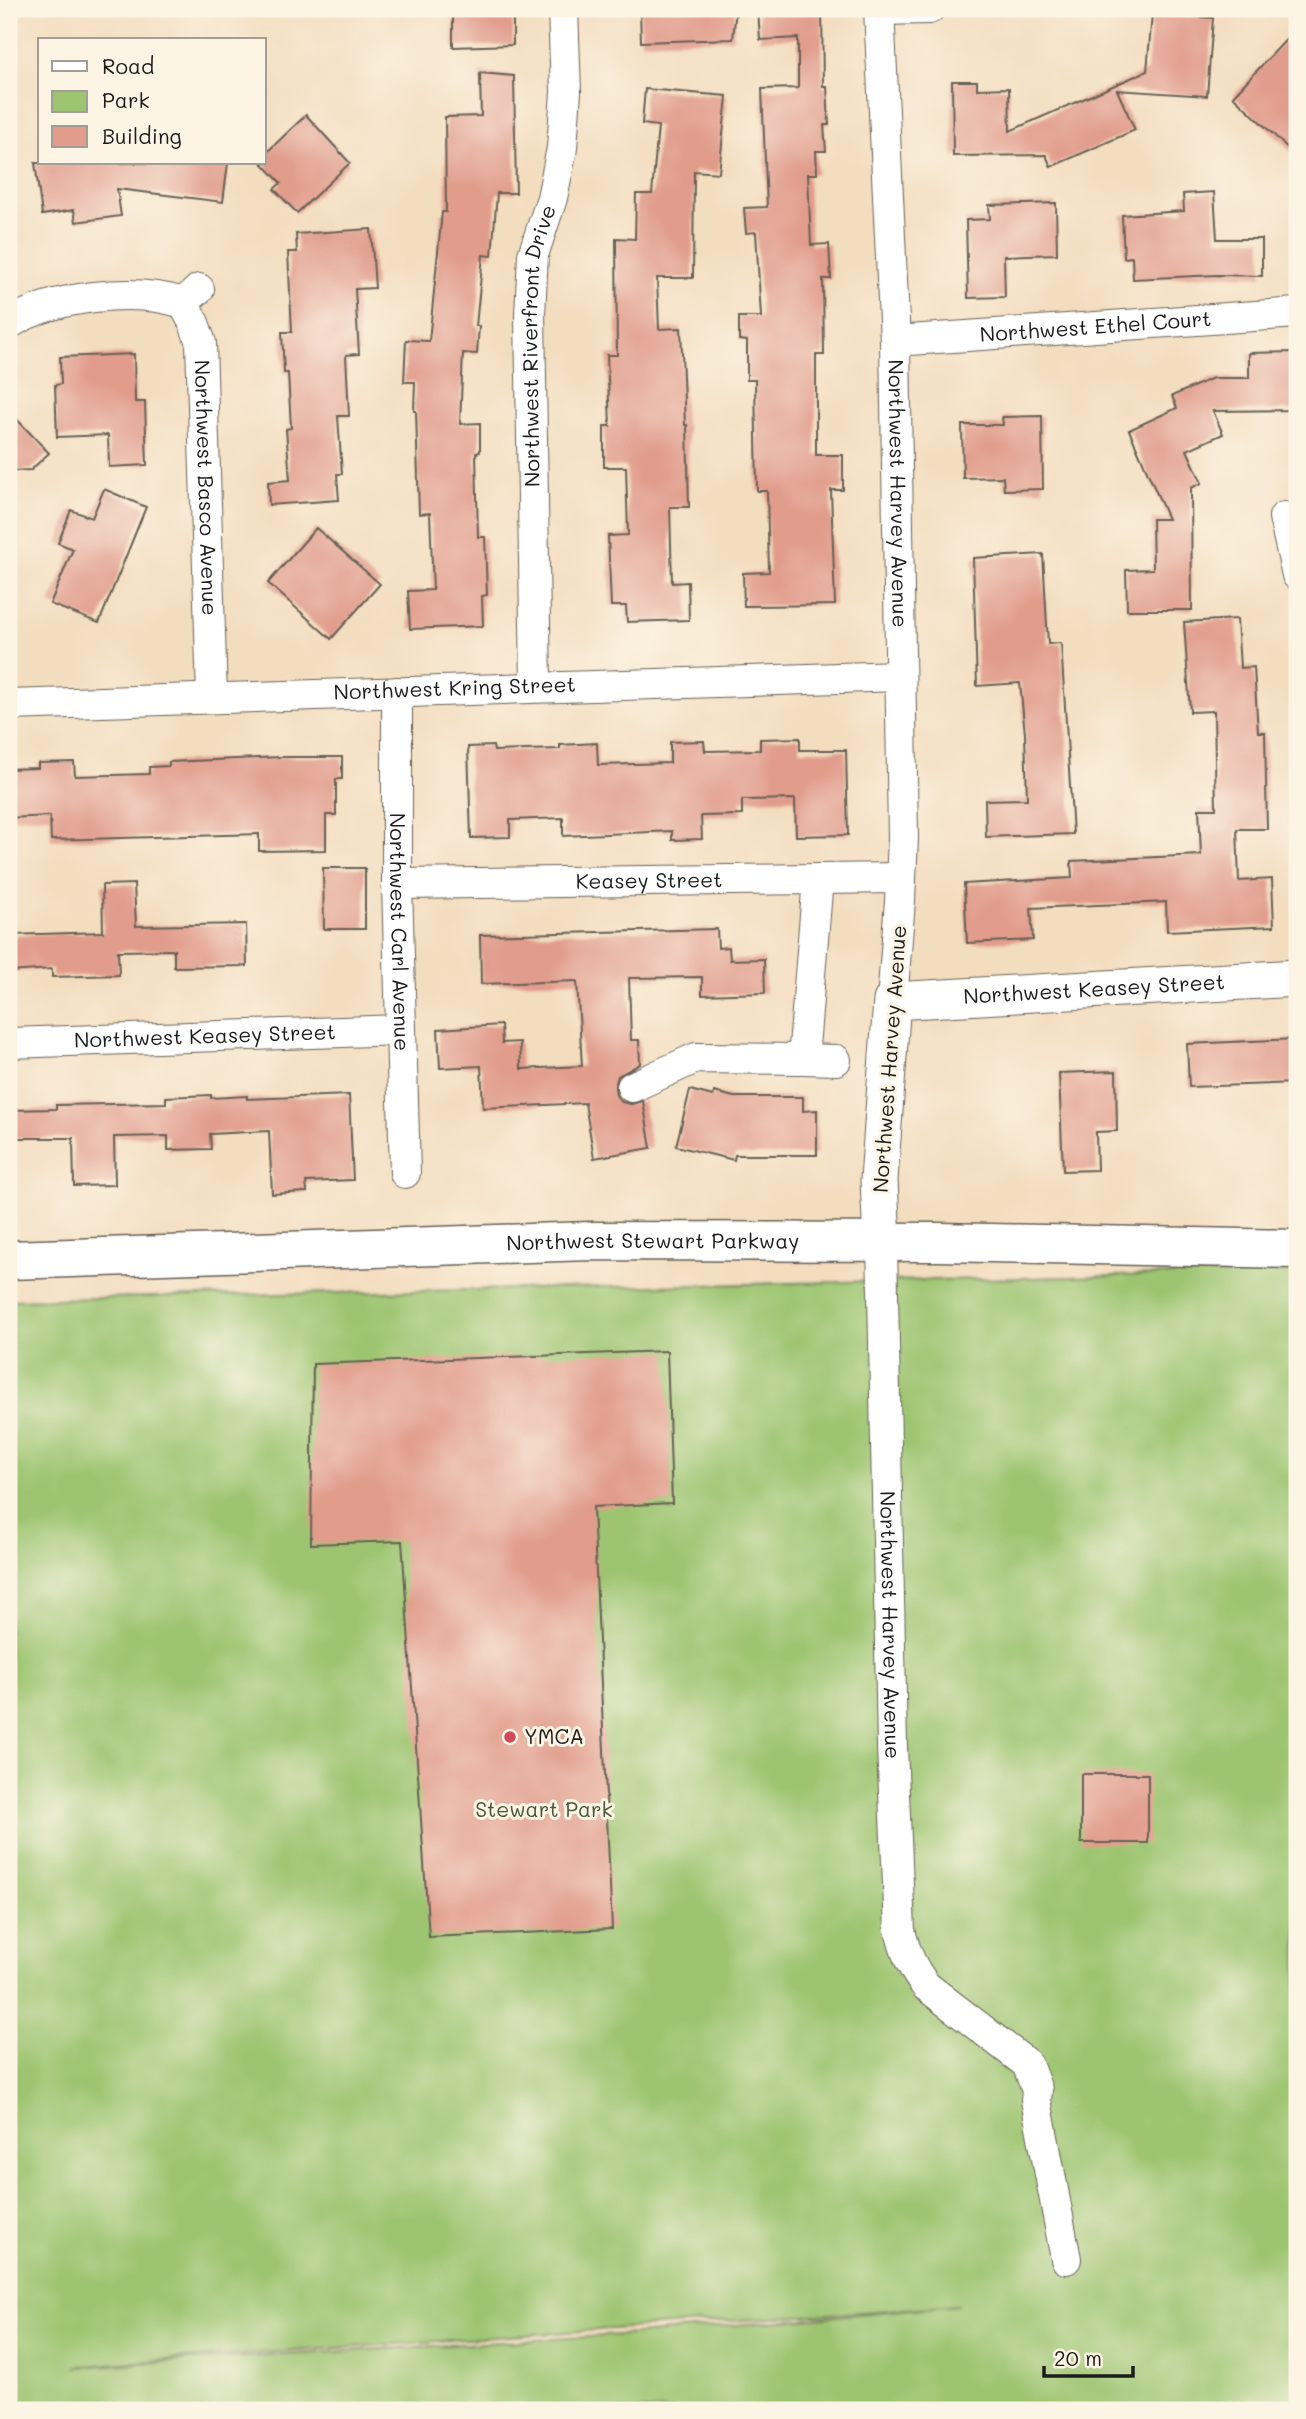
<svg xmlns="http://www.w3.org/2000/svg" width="1306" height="2419" font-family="Mali,sans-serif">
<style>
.green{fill:#9dc571;stroke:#5c7046;stroke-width:2;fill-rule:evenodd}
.building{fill:#e19c8c}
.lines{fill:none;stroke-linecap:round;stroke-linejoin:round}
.minor-casing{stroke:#676055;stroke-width:32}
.tertiary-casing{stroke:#676055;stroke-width:39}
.secondary-casing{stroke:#676055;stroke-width:41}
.minor{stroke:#fff;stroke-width:30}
.tertiary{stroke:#fff;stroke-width:37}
.secondary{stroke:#fff;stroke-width:38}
.poi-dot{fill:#d1495b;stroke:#fcf5e5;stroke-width:2.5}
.labels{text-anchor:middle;stroke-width:6;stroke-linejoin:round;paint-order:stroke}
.street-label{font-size:21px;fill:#1c1c1c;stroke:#fcf5e5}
.poi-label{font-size:21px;fill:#1c1c1c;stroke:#fcf5e5;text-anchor:start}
.park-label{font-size:21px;fill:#49573a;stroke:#fcf5e5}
</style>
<rect width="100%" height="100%" fill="#fcf5e5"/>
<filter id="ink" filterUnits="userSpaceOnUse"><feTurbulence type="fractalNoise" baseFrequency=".0143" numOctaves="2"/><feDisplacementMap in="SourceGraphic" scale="14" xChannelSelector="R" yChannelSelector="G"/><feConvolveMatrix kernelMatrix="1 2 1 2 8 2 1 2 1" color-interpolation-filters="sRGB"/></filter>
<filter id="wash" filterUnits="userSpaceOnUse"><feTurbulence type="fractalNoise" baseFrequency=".00686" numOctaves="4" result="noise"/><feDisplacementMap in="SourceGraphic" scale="28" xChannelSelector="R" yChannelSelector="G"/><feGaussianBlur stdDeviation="1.57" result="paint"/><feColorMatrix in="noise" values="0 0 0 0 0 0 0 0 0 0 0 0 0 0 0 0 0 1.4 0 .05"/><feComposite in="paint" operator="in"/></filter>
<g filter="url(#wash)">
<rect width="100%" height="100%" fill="#f3ddbf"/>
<!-- green -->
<path class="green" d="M1297,1272v1138h-1288v-1110zM958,2305l-321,29 -560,33 1,-1z"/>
<g id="blocks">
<!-- building -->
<g class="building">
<polygon points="453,9 513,9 513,45 453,47"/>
<polygon points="640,9 736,9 733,39 641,42"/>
<polygon points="758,9 822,9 823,86 827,86 829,125 824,125 826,151 816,151 817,174 808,174 811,245 829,244 831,279 823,279 824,355 816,355 816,455 843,455 843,490 831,490 835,605 744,606 743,573 769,572 767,491 757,491 755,380 747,380 747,341 739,340 739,317 761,317 756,232 746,233 744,208 767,207 762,89 798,88 798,38 760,40"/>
<polygon points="1152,14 1213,18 1207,96 1117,90 1135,130 1051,167 1046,155 953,156 952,81 977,81 977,89 1009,88 1010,131 1147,71"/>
<polygon points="1297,28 1297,157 1233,96"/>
<polygon points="480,73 514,76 516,193 497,193 492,256 483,255 476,326 479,326 477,354 463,353 460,424 480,423 480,452 476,453 478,537 485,537 487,595 482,596 483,626 410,629 408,591 433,590 430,513 419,514 416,411 414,411 415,382 404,382 406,340 429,341 442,212 446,212 445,117 481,116"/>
<polygon points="645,89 727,96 719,173 694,171 693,278 657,278 659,329 681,328 685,425 687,425 689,507 670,507 672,583 688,582 689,620 627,622 626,606 611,606 608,536 628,535 626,467 604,467 604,426 610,426 607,355 617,355 616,238 635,239 636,194 652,194 658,126 642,124"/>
<polygon points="306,115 350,163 297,213 274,189 281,183 262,163 264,163 264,155"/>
<polygon points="35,163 228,163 223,202 117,189 121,216 76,222 74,210 42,215"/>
<polygon points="1214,192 1217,239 1262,239 1262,276 1217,275 1133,279 1132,257 1124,258 1122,215 1184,211 1183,194"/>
<polygon points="1056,203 1057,254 1004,256 1005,297 968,298 966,220 990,219 989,205"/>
<polygon points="371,229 375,288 355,289 359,354 346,355 349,416 338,416 342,474 337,474 339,500 269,505 268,482 290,480 286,429 291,428 288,373 284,373 282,332 292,332 288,252 297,252 296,234"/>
<polygon points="1297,352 1297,410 1213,411 1223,434 1187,450 1202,483 1191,488 1192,610 1127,610 1126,570 1153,569 1152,519 1168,519 1129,430 1177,408 1172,396 1213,378 1249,378 1249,353"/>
<polygon points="134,354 135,402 145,402 147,465 109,467 108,435 57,437 55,385 61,384 60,357"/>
<polygon points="9,411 49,453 31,470 9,471"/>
<polygon points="1042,416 1043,489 1004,490 1003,477 963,478 962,425 1003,425 1002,417"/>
<polygon points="104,489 146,507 99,623 50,604 73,549 58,543 71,510 92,518"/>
<polygon points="316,528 380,584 331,639 268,583"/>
<polygon points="1043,554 1048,644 1061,643 1073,834 986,837 985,800 1027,799 1025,734 1020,683 977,686 973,558"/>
<polygon points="1237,619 1240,668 1254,667 1258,732 1265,732 1267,829 1237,829 1239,881 1272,879 1274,926 1167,931 1166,902 1031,908 1033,940 967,943 964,884 1072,878 1071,861 1201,855 1199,809 1216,809 1214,711 1190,712 1184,622"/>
<polygon points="800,738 800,750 846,750 848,835 796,836 795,799 742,800 742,815 701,816 702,839 672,840 672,831 563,836 563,818 510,820 510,837 471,838 468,747 493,746 494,751 560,749 560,745 597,743 598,765 670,763 670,742 704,741 705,751 760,750 760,739"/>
<polygon points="281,757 342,757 342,779 336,779 336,815 326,815 326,850 259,851 259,834 51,840 50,816 9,818 9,769 38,768 38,763 74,762 75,776 149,774 149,767 169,766 169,762"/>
<polygon points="323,868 365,868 365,929 324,929"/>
<polygon points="134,884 136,926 246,924 247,966 174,967 174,950 118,951 119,975 52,977 52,969 9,972 9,935 103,932 102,885"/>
<polygon points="717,929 718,948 729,947 730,960 764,959 765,993 702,995 702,977 629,978 631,1040 639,1040 640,1064 618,1076 615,1086 616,1095 622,1102 631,1104 643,1101 651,1148 594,1158 585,1103 483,1108 481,1066 440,1068 438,1029 501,1025 502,1043 520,1042 521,1069 582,1066 577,981 481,984 480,935"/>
<polygon points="1297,1039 1297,1083 1189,1087 1187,1044"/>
<polygon points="1116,1071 1117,1131 1096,1132 1097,1170 1063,1171 1059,1073"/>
<polygon points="690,1090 713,1096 714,1092 734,1097 803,1097 803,1111 817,1110 817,1155 735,1155 734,1160 676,1146"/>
<polygon points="211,1095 211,1098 247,1096 247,1099 349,1095 353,1180 306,1182 307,1192 272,1194 269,1131 210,1134 211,1149 168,1150 168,1136 114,1137 115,1185 74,1186 73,1138 9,1138 9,1110 56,1109 56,1105 166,1103 166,1097"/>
<polygon points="667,1351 672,1503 593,1507 612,1929 429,1937 402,1541 311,1544 313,1364"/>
<rect x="1081" y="1774" width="67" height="69"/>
</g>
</g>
</g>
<g filter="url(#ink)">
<use href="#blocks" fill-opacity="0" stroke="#676055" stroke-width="2"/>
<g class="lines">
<!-- minor casing -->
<g class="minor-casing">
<g id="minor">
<path id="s1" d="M879,9l16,332 8,497 -3,63 -8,100"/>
<polyline points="879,10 929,9"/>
<path id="s2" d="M199,289l-16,14 11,20 7,20 11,354"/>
<path d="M9,324c42,-28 126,-37 174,-21"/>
<path id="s3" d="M895,341l402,-28"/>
<polyline points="1284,517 1297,575"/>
<path id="s4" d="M536,685l-6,-371 3,-59 19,-57 10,-50 4,-56 -3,-83"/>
<path id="s5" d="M397,692v192l8,289"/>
<path id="s6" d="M9,705c297,-12 594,-22 891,-29"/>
<path id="s7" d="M397,884l504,-6"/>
<path id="s8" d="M9,1043l392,-13"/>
<polyline points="803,1059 836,1060"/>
<polyline points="632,1087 696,1058 803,1059 818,879"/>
<path id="s9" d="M882,1242l10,505 8,183c5,22 12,38 26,56l101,78 10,26 -1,10 30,159"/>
</g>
</g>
<!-- tertiary casing -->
<g class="tertiary-casing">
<g id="tertiary">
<path id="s10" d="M882,1242l-3,-62 13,-179 405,-23"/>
</g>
</g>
<!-- secondary casing -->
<g class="secondary-casing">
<g id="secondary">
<path id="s11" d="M9,1260l581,-19 349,1 358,7"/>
</g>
</g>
<!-- minor -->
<use href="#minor" class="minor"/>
<!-- tertiary -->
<use href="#tertiary" class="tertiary"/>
<!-- secondary -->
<use href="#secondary" class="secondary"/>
</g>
</g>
<!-- markers -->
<circle class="poi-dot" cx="510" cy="1737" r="7"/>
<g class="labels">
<!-- street labels -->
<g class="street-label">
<text dy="7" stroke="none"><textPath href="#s3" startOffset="201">Northwest Ethel Court</textPath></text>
<text dy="7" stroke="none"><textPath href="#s4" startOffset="340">Northwest Riverfront Drive</textPath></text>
<text dy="7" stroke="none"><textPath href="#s2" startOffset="210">Northwest Basco Avenue</textPath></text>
<text dy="7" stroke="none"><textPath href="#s1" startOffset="485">Northwest Harvey Avenue</textPath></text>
<text dy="7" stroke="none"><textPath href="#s6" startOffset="446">Northwest Kring Street</textPath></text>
<text dy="7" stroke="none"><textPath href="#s7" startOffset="252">Keasey Street</textPath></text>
<text dy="7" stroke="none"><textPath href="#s5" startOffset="240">Northwest Carl Avenue</textPath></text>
<text dy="7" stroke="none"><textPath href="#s10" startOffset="444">Northwest Keasey Street</textPath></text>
<text dy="7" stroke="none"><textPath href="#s8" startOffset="196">Northwest Keasey Street</textPath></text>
<text transform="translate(890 1059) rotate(-86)" y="7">Northwest Harvey Avenue</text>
<text dy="7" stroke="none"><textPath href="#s11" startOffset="644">Northwest Stewart Parkway</textPath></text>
<text dy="7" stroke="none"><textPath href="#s9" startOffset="383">Northwest Harvey Avenue</textPath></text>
</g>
<!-- poi labels -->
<g class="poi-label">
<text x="524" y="1744">YMCA</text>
</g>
<!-- park labels -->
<g class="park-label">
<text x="544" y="1817">Stewart Park</text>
</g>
</g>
<!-- margin -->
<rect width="1306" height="2419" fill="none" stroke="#fcf5e5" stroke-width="35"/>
<!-- legend -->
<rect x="38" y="38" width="228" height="126" fill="#fcf5e5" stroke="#a29e95" stroke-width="2"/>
<rect x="52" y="61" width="35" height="10" fill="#ffffff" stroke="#a29e95" stroke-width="2"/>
<text x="102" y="74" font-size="21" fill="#1c1c1c">Road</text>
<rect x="52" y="91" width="35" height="21" fill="#9dc571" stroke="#a29e95" stroke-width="2"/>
<text x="102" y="108" font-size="21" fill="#1c1c1c">Park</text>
<rect x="52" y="126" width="35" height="21" fill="#e19c8c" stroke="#a29e95" stroke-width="2"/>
<text x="102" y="144" font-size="21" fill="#1c1c1c">Building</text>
<!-- scale -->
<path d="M1044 2366v10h89v-10" fill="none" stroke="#1c1c1c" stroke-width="3.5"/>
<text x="1054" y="2366" font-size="21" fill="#1c1c1c" stroke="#fcf5e5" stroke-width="5" paint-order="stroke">20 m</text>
</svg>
